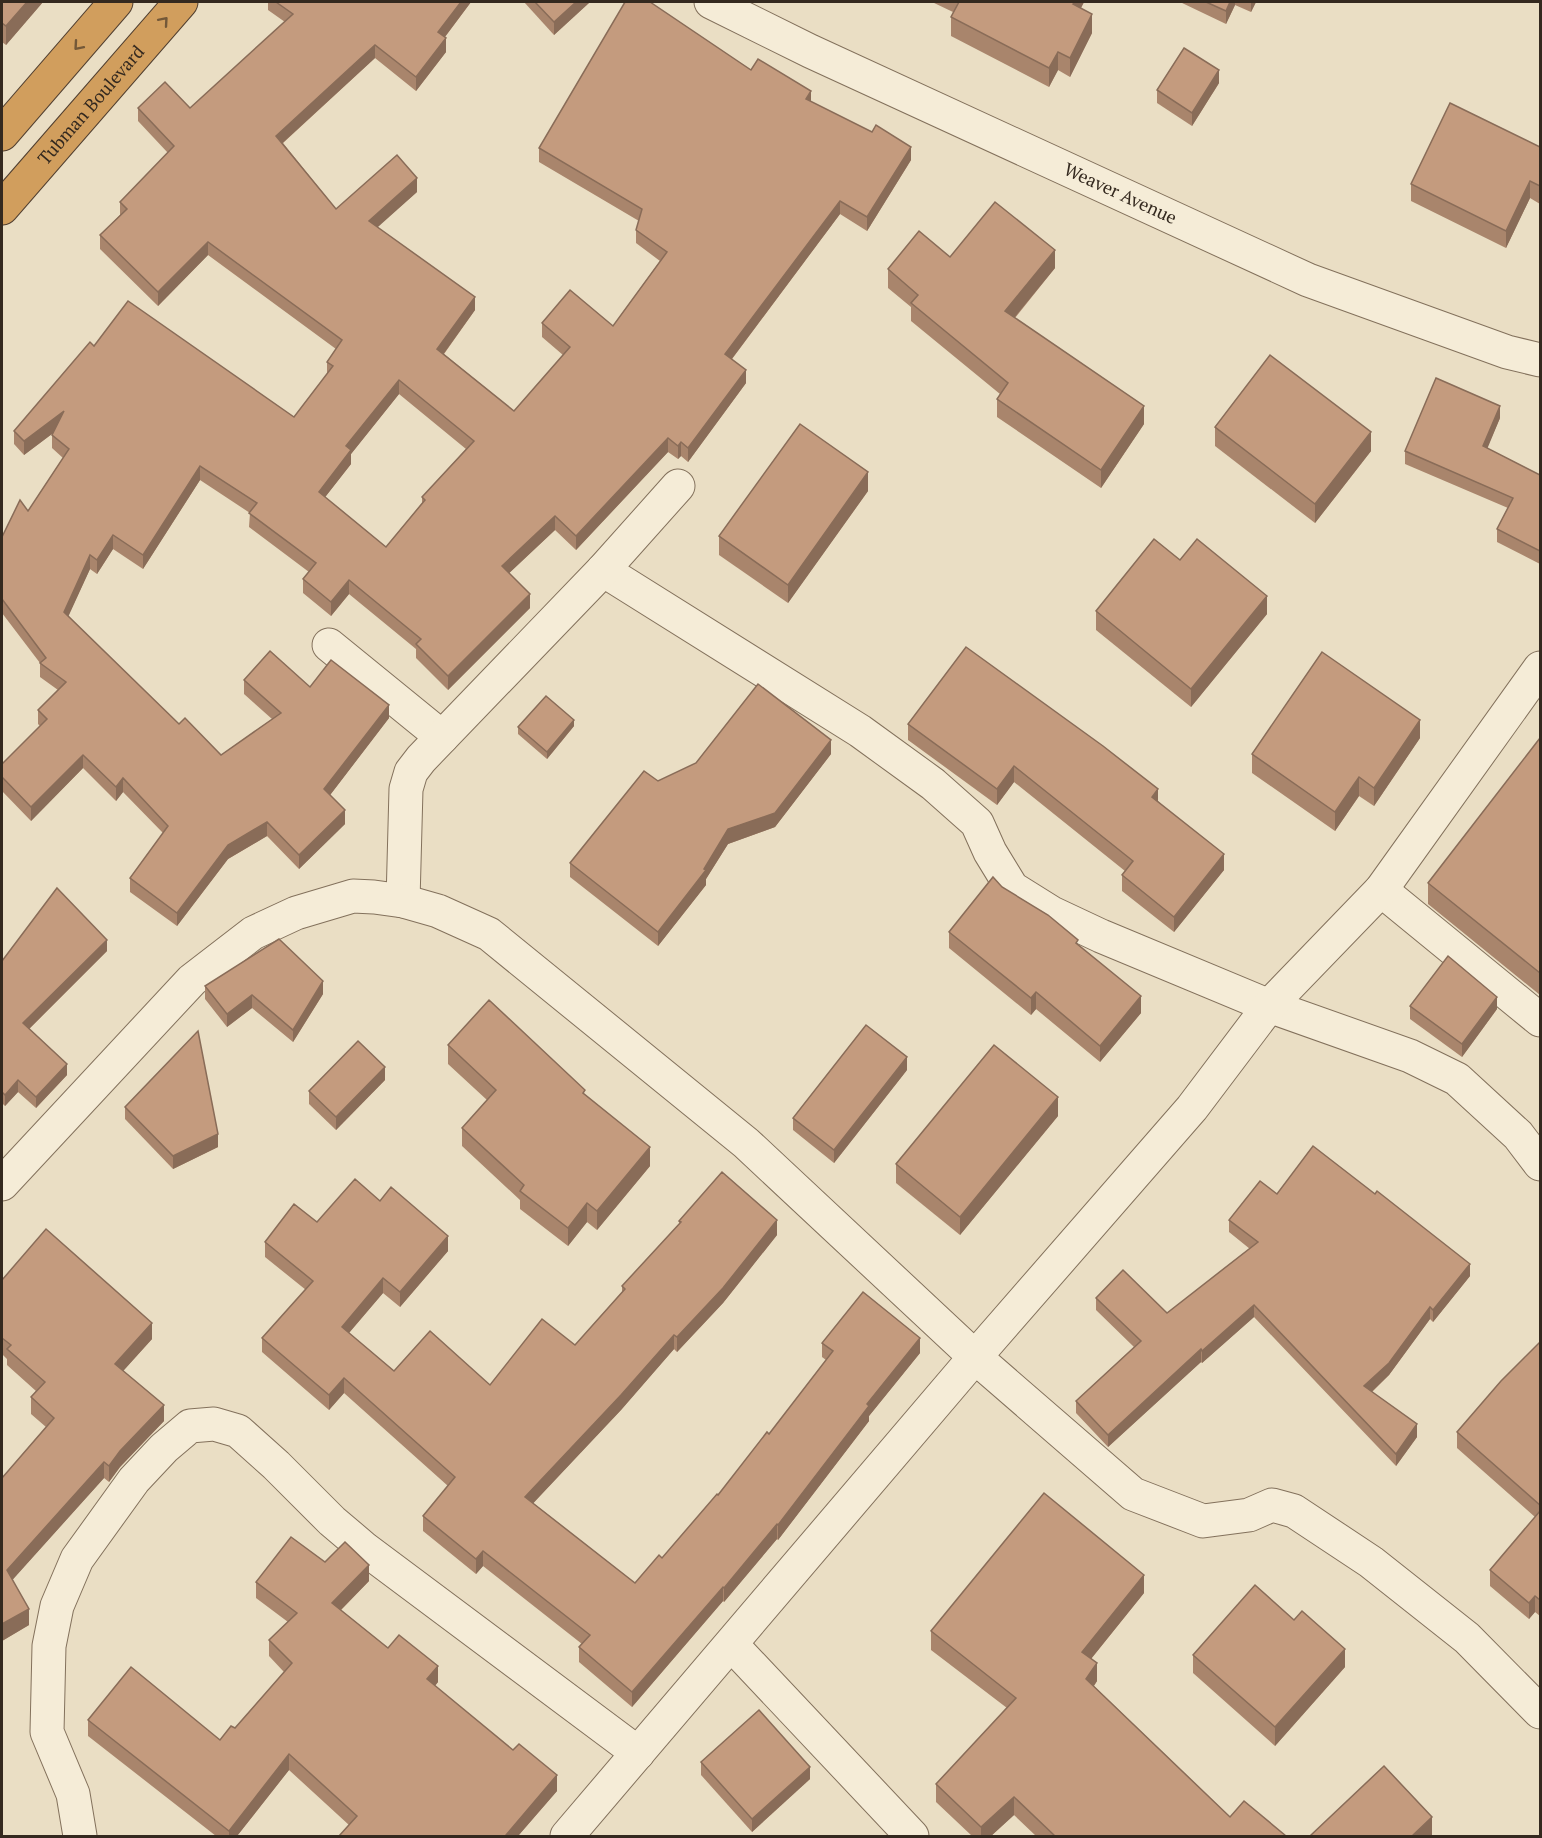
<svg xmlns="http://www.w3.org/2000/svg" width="1542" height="1838" font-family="'PT Serif',serif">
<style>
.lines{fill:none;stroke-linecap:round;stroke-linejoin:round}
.minor-casing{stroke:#83715c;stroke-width:35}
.highway-casing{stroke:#513f30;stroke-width:35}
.minor{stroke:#f5ecd7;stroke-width:33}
.highway{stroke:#d19e5d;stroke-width:33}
.wall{fill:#a9856c;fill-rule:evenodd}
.shaded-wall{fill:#896c58}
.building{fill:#c49b7e;stroke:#896c58;stroke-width:1.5;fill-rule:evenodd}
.oneway{stroke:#735838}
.labels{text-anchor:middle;stroke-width:4.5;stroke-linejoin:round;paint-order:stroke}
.street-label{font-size:18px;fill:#34291f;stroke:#f2e9d3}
</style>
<rect width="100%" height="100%" fill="#eadec4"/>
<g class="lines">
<!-- minor casing -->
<g class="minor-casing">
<g id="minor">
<path id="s1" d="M711,2l99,49 498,229 199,72 33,8"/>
<polyline points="603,570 860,731 933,784 977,823 990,852 1012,888 1052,913 1101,936 1269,1006 1410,1056 1457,1079 1518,1135 1540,1164"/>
<polyline points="329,645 442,737"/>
<polyline points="1381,890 1540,1020"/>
<polyline points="403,901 406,789 411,772 421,759 603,570 678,486"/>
<polyline points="2,1184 192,980 253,933 296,913 353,896 374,897 403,901 438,911 489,934 746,1143 975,1357 1133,1494 1203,1521 1249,1515 1272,1505 1294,1511 1371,1562 1467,1638 1540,1712"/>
<polyline points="732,1645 912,1836"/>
<polyline points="80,1836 73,1794 47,1732 49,1646 57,1606 77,1559 134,1480 164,1448 190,1426 214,1424 238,1431 276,1465 332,1521 365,1549 638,1753"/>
<polyline points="567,1836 975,1357 1192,1108 1269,1006 1381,890 1540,668"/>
</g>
</g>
<!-- highway casing -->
<g class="highway-casing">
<g id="highway">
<polyline points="2,134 116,2"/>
<path id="s2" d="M2,208l179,-206"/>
</g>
</g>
<!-- minor -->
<use href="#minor" class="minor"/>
<!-- highway -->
<use href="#highway" class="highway"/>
</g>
<!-- wall -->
<g class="wall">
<polygon points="2,2 43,2 6,45 2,42"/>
<path d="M268,2h203l-26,35 1,15 -30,39 -41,-33 -92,85 53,66 81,-17 -40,35 98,83 -31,44 70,57 49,-56 -21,-18v-14l71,3 47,-65 -24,-18v-13l3,-9 -100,-59v-14l212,-78 60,32 100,58 -44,71 -27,-17 -108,145 14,24 -58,79 -7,-6 -3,3 -10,-7 -92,98 -21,-20 -46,43 21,35 -82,82 -32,-32v-9l-67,-55 -18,22 -28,-23v-14l6,-7 -60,-45 1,-14 -50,-33 -57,89 -30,-20 -16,25 -7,-5 -22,47 111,108 42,31 51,-36 -28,-25v-14l66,7 79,31 -59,77 15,29 -46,45 -32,-33 -39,23 -51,67 -47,-34v-14l33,-45 -40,-41 -7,9 -33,-33 -52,53 -29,-30v-27l38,-38 -2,-2v-14l20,-20 -18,-13v-14l-38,-50v-76l26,-26 35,-53 -11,-10v-13l1,-2 -29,22 -10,-11v-13l80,-85 200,71 33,-42v-13l9,-13 -128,-94 -50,51 -58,-57v-14l20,-20v-13l48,-49 -30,-32v-13h52l95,-86 -17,-12zM399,394l67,55 -44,48v6l-36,44 -61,-50 26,-33v-10z"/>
<polygon points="524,2 590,2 554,35"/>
<polygon points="932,2 1084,2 1081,8 1092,33 1070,77 1058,70 1049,87 951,36 951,17 953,12"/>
<polygon points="1180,2 1256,2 1251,12 1235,5 1226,24"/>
<polygon points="1219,83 1192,126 1157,103 1157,90"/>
<polygon points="1540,147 1540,204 1530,198 1506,248 1411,201 1411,184"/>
<polygon points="950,257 1055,268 1015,318 1144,424 1101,488 997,417 997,399 1000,394 911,321 911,307 888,288 888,269"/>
<polygon points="1500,418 1487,448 1540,475 1540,564 1497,542 1497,529 1508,508 1405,464 1405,451"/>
<polygon points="1215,427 1371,451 1315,523 1215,446"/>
<polygon points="868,491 788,603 719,555 719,536"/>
<polygon points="1180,560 1267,614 1191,707 1096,630 1096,611"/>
<polygon points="1540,723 1540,995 1428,904 1428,883 1539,741 1539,726"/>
<polygon points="908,724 1158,801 1224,870 1174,932 1122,891 1122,875 1125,871 1014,782 997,805 908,740"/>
<polygon points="574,726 547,759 518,734 518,727"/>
<polygon points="1420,738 1374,806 1359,796 1335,831 1252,773 1252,754"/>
<polygon points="831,754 775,827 728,844 706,879 706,885 658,946 570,877 570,863 658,781"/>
<polygon points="1002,887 1078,945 1141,1013 1100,1062 1036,1009 1031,1015 949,948 949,932"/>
<polygon points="107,951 29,1029 67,1075 36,1108 18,1092 5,1106 2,1103 2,961"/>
<polygon points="205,986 323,994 293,1042 252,1008 227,1027 205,999"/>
<polygon points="1410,1006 1497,1009 1462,1057 1410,1019"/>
<polygon points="448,1045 585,1095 650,1166 597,1230 587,1222 568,1246 520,1209 520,1200 462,1146 462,1128 487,1100 448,1064"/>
<polygon points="907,1070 834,1163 793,1130 793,1118"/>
<polygon points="385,1080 336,1130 309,1104 309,1091"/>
<polygon points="125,1107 218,1147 173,1169 125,1119"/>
<polygon points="1058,1116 960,1235 896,1183 896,1164"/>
<polygon points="1277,1194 1470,1276 1433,1322 1430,1319 1389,1375 1372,1392 1417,1437 1396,1466 1254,1317 1202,1363 1201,1362 1108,1447 1076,1413 1076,1401 1134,1347 1096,1310 1096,1298 1167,1313 1250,1249 1229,1232 1229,1220"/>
<polygon points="380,1201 448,1251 400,1307 383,1293 349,1333 394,1371 490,1385 575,1345 622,1292 622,1286 679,1224 679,1221 777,1235 723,1303 677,1352 674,1349 621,1410 533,1503 635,1583 662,1558 718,1495 769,1434 826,1360 822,1357 822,1343 920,1353 869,1416 869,1421 778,1540 777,1539 724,1602 723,1601 632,1707 579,1662 579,1647 582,1644 483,1566 476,1574 423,1531 423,1516 448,1486 344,1393 329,1410 262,1352 262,1338 306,1290 265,1257 265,1242"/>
<polygon points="2,1280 152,1339 123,1371 164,1421 120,1467 109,1482 104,1478 12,1580 29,1625 2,1641 2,1478 46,1427 31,1414 31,1397 36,1391 7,1365 7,1359 2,1354"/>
<polygon points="1540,1342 1540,1616 1535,1612 1529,1619 1490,1586 1490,1570 1535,1517 1457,1448 1457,1432"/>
<polygon points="325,1562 369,1581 341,1610 388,1648 438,1682 435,1686 557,1791 518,1836 339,1836 349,1825 289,1770 237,1836 216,1836 88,1736 88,1720 220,1740 235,1728 284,1672 269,1656 269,1640 288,1622 256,1598 256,1582"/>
<polygon points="1144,1593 1091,1659 1097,1681 1094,1686 1230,1817 1286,1836 1036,1836 1014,1815 991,1836 972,1836 936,1802 936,1784 1007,1708 931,1650 931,1631"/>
<polygon points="1294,1620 1345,1667 1275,1746 1193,1673 1193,1655"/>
<polygon points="701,1762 810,1779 752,1832 701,1775"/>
</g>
<!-- shaded-wall -->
<g class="shaded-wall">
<polygon points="27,2 43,2 6,45 6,26"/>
<polygon points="461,2 471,2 438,46 438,32"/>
<polygon points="576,2 590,2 554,35 554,22"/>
<polygon points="1075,2 1084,2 1073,23 1073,4"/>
<polygon points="1230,2 1235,2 1235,5 1226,24 1226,11"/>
<polygon points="1251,2 1256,2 1251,12"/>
<polygon points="1092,14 1092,33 1070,77 1070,58"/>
<polygon points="446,38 446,52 416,91 416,77"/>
<polygon points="375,45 375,58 276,149 276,136"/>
<polygon points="1058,52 1058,70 1049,87 1049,68"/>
<polygon points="1219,70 1219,83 1192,126 1192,113"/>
<polygon points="811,91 811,105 806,99"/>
<polygon points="911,147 911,160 867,231 867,217"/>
<polygon points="417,178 417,192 369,235 369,221"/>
<polygon points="1530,181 1530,198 1506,248 1506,231"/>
<polygon points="840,201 840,214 725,368 725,354"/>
<polygon points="208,242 208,255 158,306 158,292"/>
<polygon points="1055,250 1055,268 1005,329 1005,311"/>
<polygon points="475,297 475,310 437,363 437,349"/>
<polygon points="746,370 746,383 688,462 688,448"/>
<polygon points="399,380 399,394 351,454 351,464 319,505 319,492 346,446"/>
<polygon points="1144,406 1144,424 1101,488 1101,470"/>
<polygon points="1500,406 1500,418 1483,459 1483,446"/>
<polygon points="64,411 64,425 24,455 24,441"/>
<polygon points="1371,432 1371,451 1315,523 1315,504"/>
<polygon points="668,438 668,452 576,550 576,536"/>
<polygon points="681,442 681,456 678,459 678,446"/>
<polygon points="200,466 200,480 143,569 143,555"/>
<polygon points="868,472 868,491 788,603 788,585"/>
<polygon points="555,516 555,530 502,580 502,566"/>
<polygon points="113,535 113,549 97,574 97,560"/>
<polygon points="90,555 90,569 64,626 64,612"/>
<polygon points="349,580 349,594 331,616 331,602"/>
<polygon points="530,594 530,608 448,690 448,676"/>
<polygon points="1267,596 1267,614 1191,707 1191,689"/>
<polygon points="389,705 389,718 324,803 324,789"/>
<polygon points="574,720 574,726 547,759 547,752"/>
<polygon points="1420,720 1420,738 1374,806 1374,788"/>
<polygon points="831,740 831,754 775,827 728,844 706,879 706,885 658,946 658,932 704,869 728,829"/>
<polygon points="83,755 83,768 31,821 31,807"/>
<polygon points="1014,766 1014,782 997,805 997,789"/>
<polygon points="1359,777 1359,796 1335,831 1335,812"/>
<polygon points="123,778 123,792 116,801 116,787"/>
<polygon points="1158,789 1158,805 1152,797"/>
<polygon points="345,810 345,824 299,869 299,855"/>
<polygon points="267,822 267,836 228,859 177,926 177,913 228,845"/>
<polygon points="1224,854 1224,870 1174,932 1174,917"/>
<polygon points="3,889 3,902 2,903 2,890"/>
<polygon points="107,940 107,951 23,1035 23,1023"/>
<polygon points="323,981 323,994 293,1042 293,1030"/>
<polygon points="1036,992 1036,1009 1031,1015 1031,998"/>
<polygon points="252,995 252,1008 227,1027 227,1014"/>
<polygon points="1141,996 1141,1013 1100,1062 1100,1046"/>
<polygon points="1497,997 1497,1009 1462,1057 1462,1044"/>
<polygon points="907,1057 907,1070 834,1163 834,1150"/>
<polygon points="67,1064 67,1075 36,1108 36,1097"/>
<polygon points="385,1067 385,1080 336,1130 336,1117"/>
<polygon points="18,1080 18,1092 5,1106 5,1095"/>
<polygon points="1058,1097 1058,1116 960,1235 960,1217"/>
<polygon points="218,1134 218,1147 173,1169 173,1156"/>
<polygon points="650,1147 650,1166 597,1230 597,1211"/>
<polygon points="587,1203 587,1222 568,1246 568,1228"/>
<polygon points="777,1220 777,1235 723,1303 677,1352 677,1337"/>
<polygon points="448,1236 448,1251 400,1307 400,1292"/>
<polygon points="1470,1264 1470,1276 1433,1322 1433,1310"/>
<polygon points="383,1278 383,1293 342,1341 342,1327"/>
<polygon points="1254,1305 1254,1317 1202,1363 1202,1351"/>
<polygon points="1430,1307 1430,1319 1389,1375 1364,1399 1364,1386"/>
<polygon points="152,1323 152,1339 115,1380 115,1364"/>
<polygon points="674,1335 674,1349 621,1410 525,1512 525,1497"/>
<polygon points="920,1338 920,1353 869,1416 869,1421 778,1540 778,1525 867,1404"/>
<polygon points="1201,1349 1201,1362 1108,1447 1108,1435"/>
<polygon points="344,1378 344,1393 329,1410 329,1395"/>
<polygon points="164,1405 164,1421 120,1467 109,1482 109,1466 120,1451"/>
<polygon points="1417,1424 1417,1437 1396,1466 1396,1454"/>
<polygon points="104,1462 104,1478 7,1586 7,1570"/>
<polygon points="777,1524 777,1539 724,1602 724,1588"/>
<polygon points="483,1551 483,1566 476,1574 476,1559"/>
<polygon points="369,1565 369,1581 332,1619 332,1603"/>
<polygon points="1144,1575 1144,1593 1082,1670 1082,1652"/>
<polygon points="723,1587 723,1601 632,1707 632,1692"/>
<polygon points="1535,1596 1535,1612 1529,1619 1529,1603"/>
<polygon points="29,1609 29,1625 2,1641 2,1624"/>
<polygon points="1345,1649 1345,1667 1275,1746 1275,1727"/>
<polygon points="1097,1663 1097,1681 1086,1697 1086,1679"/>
<polygon points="438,1666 438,1682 427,1695 427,1679"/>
<polygon points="289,1754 289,1770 237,1836 229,1836 229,1831"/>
<polygon points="810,1767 810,1779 752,1832 752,1819"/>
<polygon points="557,1775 557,1791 518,1836 506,1836 506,1835"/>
<polygon points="1014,1797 1014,1815 991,1836 981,1836 981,1827"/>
<polygon points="1432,1817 1432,1835 1431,1836 1412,1836"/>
</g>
<!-- building -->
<g class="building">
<polygon points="2,2 27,2 6,26 2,23"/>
<path d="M276,2h185l-23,30 8,6 -30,39 -41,-32 -99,91 60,73 61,-54 20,23 -48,43 106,76 -38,52 77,62 56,-64 -28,-24 28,-33 43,36 54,-74 -31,-22 6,-21 -103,-61 86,-146h25l101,68 7,-11 53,32 -5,8 66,33 4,-7 35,22 -44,70 -27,-16 -115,153 21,16 -58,78 -7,-6 -3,4 -10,-8 -92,98 -21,-20 -53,50 28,28 -82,82 -32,-32 5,-5 -72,-59 -18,22 -28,-23 13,-16 -67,-50 8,-10 -57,-37 -57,89 -30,-20 -16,25 -7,-5 -26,57 115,112 6,-6 36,37 60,-42 -37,-33 26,-29 40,36 21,-27 58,45 -65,84 21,21 -46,45 -32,-33 -39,23 -51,68 -47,-35 38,-52 -45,-48 -7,9 -33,-32 -52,52 -29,-30v-13l45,-45 -9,-9 28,-28 -26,-19 6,-5 -44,-59v-62l18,-37 8,11 41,-62 -17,-14 12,-24 -40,30 -10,-10 76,-89 4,4 34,-45 166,116 39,-51 -6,-4 15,-22 -134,-98 -50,50 -58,-57 27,-26 -7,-7 54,-56 -36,-38 27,-26 25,26 103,-94zM399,380l75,61 -52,56 3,3 -39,47 -67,-55 32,-42 -5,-4z"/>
<polygon points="535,2 576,2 554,22"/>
<polygon points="959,2 1075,2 1073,4 1092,14 1070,58 1058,52 1049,68 951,17"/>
<polygon points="1206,2 1230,2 1226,11"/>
<polygon points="1184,48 1219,70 1192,113 1157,90"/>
<polygon points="1450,103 1540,147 1540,186 1530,181 1506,231 1411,184"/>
<polygon points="995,202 1055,250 1005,311 1144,406 1101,470 997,399 1008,383 911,303 918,295 888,269 919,231 950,257"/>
<polygon points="1270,355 1371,432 1315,504 1215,427"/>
<polygon points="1436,378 1500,406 1483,446 1540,475 1540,551 1497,529 1513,498 1405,451"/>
<polygon points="800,424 868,472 788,585 719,536"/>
<polygon points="1154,539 1180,560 1197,539 1267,596 1191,689 1096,611"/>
<polygon points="966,647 1103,746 1158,789 1152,797 1224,854 1174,917 1122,875 1133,861 1014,766 997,789 908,724"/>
<polygon points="1322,652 1420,720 1374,788 1359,777 1335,812 1252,754"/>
<polygon points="758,684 831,740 775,813 728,829 704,869 706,870 658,932 570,863 644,771 658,781 696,763"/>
<polygon points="546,696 574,720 547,752 518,727"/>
<polygon points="1540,738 1540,973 1428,883"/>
<polygon points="993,877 1002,887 1048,915 1078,940 1076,943 1141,996 1100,1046 1036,992 1031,998 949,932"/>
<polygon points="57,888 107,940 23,1023 67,1064 36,1097 18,1080 5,1095 2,1092 2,961"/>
<polygon points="279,939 323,981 293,1030 252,995 227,1014 205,986"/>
<polygon points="1448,956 1497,997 1462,1044 1410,1006"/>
<polygon points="489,1000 585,1090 583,1093 650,1147 597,1211 587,1203 568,1228 520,1191 524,1185 462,1128 496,1090 448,1045"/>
<polygon points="866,1025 907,1057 834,1150 793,1118"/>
<polygon points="198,1031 218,1134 173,1156 125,1107"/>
<polygon points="358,1041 385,1067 336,1117 309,1091"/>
<polygon points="994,1045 1058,1097 960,1217 896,1164"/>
<polygon points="1313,1146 1375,1194 1377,1191 1470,1264 1433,1310 1430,1307 1389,1363 1364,1386 1417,1424 1396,1454 1254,1305 1202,1351 1201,1349 1108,1435 1076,1401 1141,1341 1096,1298 1123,1270 1167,1313 1258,1242 1229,1220 1260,1181 1277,1194"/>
<polygon points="722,1172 777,1220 723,1288 677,1337 674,1335 621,1395 525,1497 635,1583 659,1555 662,1558 717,1494 718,1495 767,1432 769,1434 833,1351 822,1343 863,1292 920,1338 867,1404 869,1406 778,1525 777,1524 724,1588 723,1587 632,1692 579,1647 590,1635 483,1551 476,1559 423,1516 455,1477 344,1378 329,1395 262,1338 313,1281 265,1242 294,1204 317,1222 355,1179 380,1201 391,1187 448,1236 400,1292 383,1278 342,1327 394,1371 430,1331 490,1385 542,1319 575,1345 625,1289 622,1286 681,1222 679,1221"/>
<polygon points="46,1229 152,1323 115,1364 164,1405 120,1451 109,1466 104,1462 7,1570 29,1609 2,1624 2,1478 54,1418 31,1397 45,1382 7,1349 11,1345 2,1338 2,1280"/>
<polygon points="1540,1342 1540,1505 1457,1432 1501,1381"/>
<polygon points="1044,1493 1144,1575 1082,1652 1097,1663 1086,1679 1230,1817 1244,1801 1286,1836 1055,1836 1014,1797 981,1827 936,1784 1016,1698 931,1631"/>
<polygon points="1540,1511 1540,1600 1535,1596 1529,1603 1490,1570"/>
<polygon points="291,1537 325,1562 345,1542 369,1565 332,1603 388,1648 399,1635 438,1666 427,1679 513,1750 519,1744 557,1775 506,1835 508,1836 339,1836 357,1816 289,1754 229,1831 88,1720 131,1667 220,1740 231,1726 235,1728 292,1663 269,1640 297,1613 256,1582"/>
<polygon points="1255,1585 1294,1620 1302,1611 1345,1649 1275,1727 1193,1655"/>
<polygon points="759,1710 810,1767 752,1819 701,1762"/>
<polygon points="1384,1766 1432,1817 1412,1836 1310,1836"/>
</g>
<!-- one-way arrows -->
<defs><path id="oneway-chevron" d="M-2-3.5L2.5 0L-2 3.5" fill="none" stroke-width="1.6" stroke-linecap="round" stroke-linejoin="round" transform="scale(1.5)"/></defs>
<g class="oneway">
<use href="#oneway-chevron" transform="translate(164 21) rotate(-49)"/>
<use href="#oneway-chevron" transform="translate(78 46) rotate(131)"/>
</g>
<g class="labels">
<!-- street labels -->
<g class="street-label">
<text dy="6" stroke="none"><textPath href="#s2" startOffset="136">Tubman Boulevard</textPath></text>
<text dy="6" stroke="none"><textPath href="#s1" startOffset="452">Weaver Avenue</textPath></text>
</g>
</g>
<!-- border -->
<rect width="1542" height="1838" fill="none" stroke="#34291f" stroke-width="6"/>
</svg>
